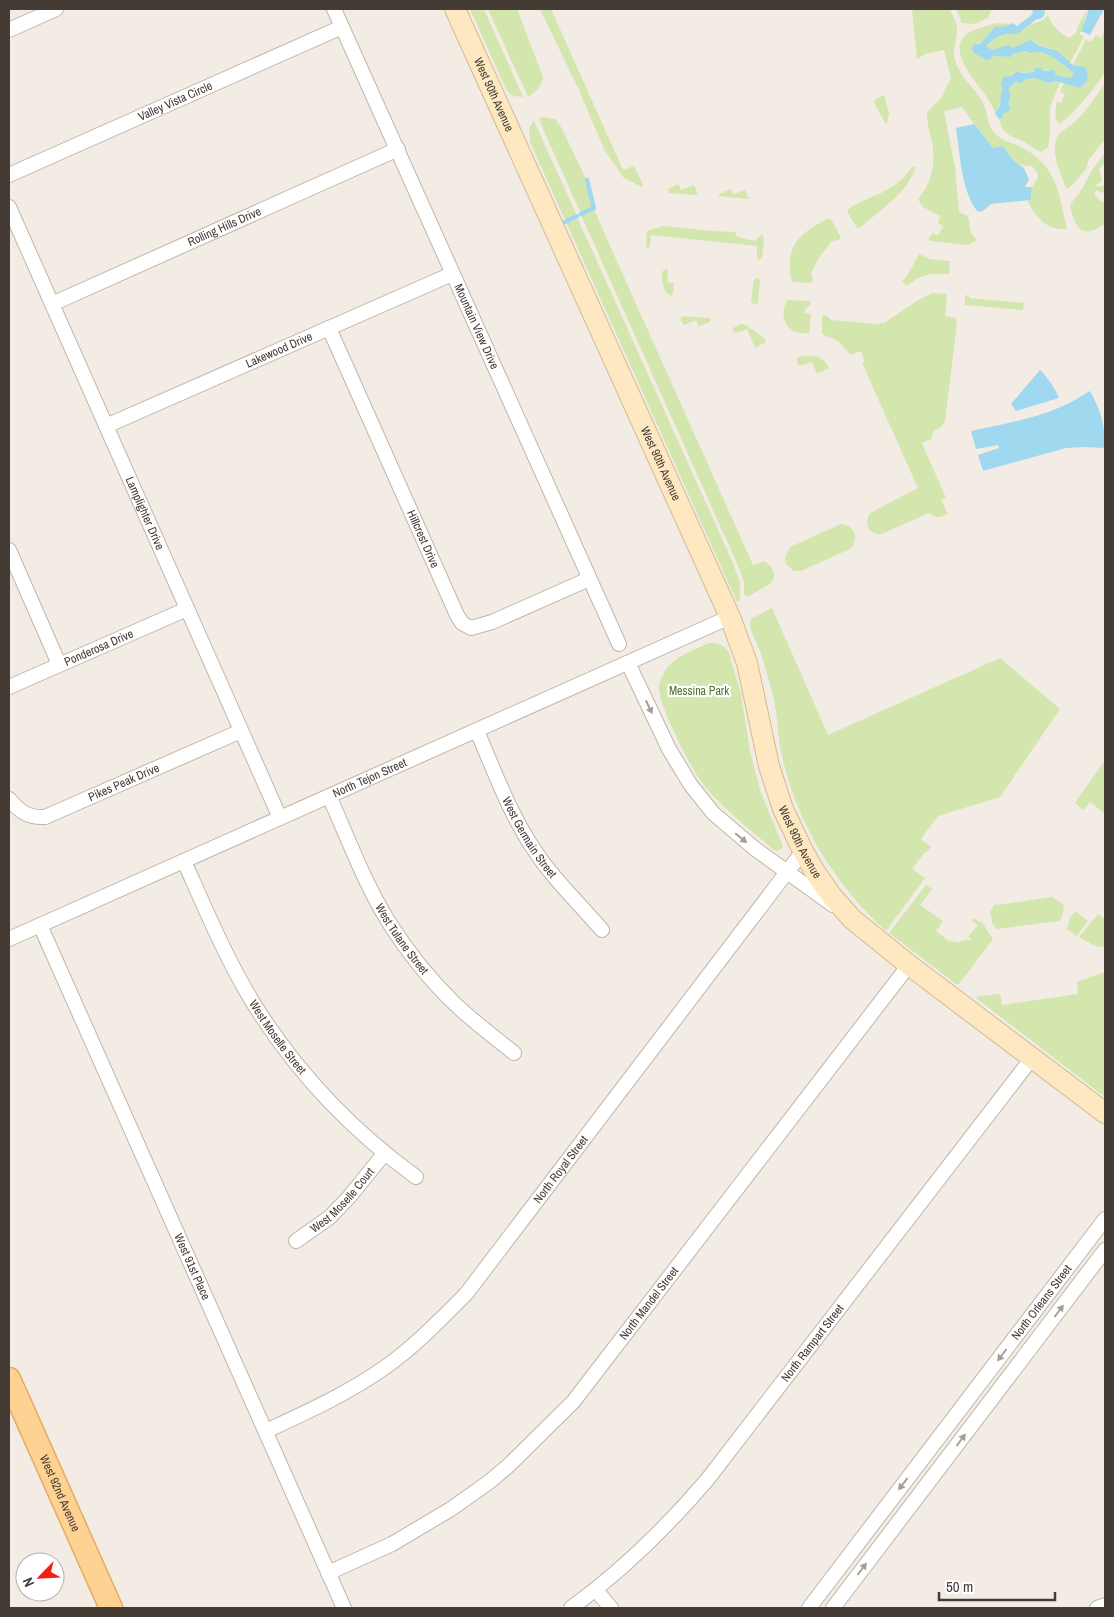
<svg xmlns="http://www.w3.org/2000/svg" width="1114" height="1617" font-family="'Archivo Narrow',sans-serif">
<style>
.green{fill:#d3e6ad}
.water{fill:#a0d8ef}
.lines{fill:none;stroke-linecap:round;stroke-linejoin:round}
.stream{stroke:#a0d8ef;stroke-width:4.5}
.street-casing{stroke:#c0b5aa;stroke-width:16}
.secondary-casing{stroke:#d2ba94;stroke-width:22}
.primary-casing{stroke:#e2ac62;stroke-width:25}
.street{stroke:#fff;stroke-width:14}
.secondary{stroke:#fee8c2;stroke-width:20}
.primary{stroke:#fdd292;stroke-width:22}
.oneway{fill:#a29e9a}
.labels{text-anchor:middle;stroke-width:4.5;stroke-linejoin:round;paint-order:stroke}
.street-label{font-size:12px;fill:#443c34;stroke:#fff}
.park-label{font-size:12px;fill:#4e7429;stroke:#fff}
</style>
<rect width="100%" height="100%" fill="#f2ece4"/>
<!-- green -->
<g class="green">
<polygon points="470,9 484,9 523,97 513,96 507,91"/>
<path d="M488,9h29l26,68c-2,10 -7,15 -15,20z"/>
<polygon points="540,9 551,9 623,170 634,166 643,185 642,187 624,178 605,151 579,90"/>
<path d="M912,9h38c2,6 7,14 7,21 0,11 -5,19 -2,30 5,18 22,29 29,45 4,8 3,18 8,25 7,10 18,12 29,17 36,18 38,47 46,82 -21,2 -30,-12 -40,-28l4,-1 1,-13 6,-9 -1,-6 -5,-6c-17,0 -19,-7 -29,-20l-10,2 -19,-24 -12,-17 -18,4 11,56 4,45 9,4 3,17 6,7 -9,5 -37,-4 -3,-2 5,-6 5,3 5,-10 -5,-3 2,-7 -17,-9 -5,-8c14,-16 18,-36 14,-57 -2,-9 -5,-18 -5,-28l2,-4 12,-12 10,-20 -7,-28 -19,4 -8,5z"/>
<polygon points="956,9 984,9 991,10 988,18 975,24 962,23"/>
<path d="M1086,11l1,1 -7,22 4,3 -14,26 -20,-15 -12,-3 -4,-4 -7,1 -15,6 -7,-2 -13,5 -6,-5c4,-5 14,-11 20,-12 4,-1 7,1 11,-1 12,-5 11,-9 25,-12l6,-6c4,11 11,18 21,23l8,-6v-4z"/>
<path d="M996,23l13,1 -2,2 -12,1 -14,16h-4l2,12 32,2c5,-6 15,-6 23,-5l2,-1 14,4 24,18 -3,5 -15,-3 -2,-5h-3l-37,3 -3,3h-4c-3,9 -6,31 -12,36 -2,-4 -4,-9 -7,-13 -10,-16 -46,-51 -18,-67 8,-4 17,-6 26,-9z"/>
<path d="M1105,29c0,9 2,37 -1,44 -5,11 -35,46 -45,51 -6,-7 -3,-15 -2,-23l4,2 4,-9 -5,-2 4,-9 16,5 5,-3 -4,-19 -8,-1 13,-26 5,3 5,-7 5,3z"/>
<path d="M1034,78l16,5 6,-2 4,1 -10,25v26l-2,15 -8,4c-5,-3 -9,-6 -14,-9 -14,-7 -23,-7 -27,-24l4,-1v-5l8,-7 -3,-4c4,-5 3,-9 1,-14l8,-6z"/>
<path d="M1105,83v56l-16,20 -3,10 -12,14 -7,6c-6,-14 -18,-38 -9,-53 4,-6 12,-10 18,-15 11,-11 20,-25 29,-38z"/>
<polygon points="884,95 889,113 887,124 885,123 874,102 877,98"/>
<polygon points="544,117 555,119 561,127 586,179 593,208 581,214 543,129 539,118"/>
<polygon points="534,121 577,216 565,220 530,142 529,128"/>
<path d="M1105,153v10l-6,5 3,13 -6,4 1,2 8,-2v7l-4,1 -4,-3 -2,1v4l7,7h3v23c-5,0 -6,3 -11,5 -16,7 -22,-12 -24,-25l12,-16 10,-19z"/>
<path d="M916,166c-8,27 -35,43 -55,61l-4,1 -9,-15v-4c27,-17 44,-14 64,-42z"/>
<polygon points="678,184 681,190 694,185 698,194 696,195 669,193 668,191 668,189"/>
<polygon points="730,189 734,194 745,190 749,199 718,196 720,194"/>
<path d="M594,210l159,355 11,-4c7,4 11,9 10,17l-4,6 -23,13h-1v-2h-2v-13l-5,-14 -158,-353z"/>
<polygon points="577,217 733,563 740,583 740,600 737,602 566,222"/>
<path d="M827,219h3l2,2 9,17 -3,2 -6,1 -14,18 -7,15 2,5 -1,4 -19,-1c-3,-4 -3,-10 -3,-15 -2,-25 17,-38 37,-48z"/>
<polygon points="663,226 712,231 735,232 737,237 755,241 762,234 764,239 762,258 759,260 757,259 757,246 651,235 650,247 647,248 646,245 647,231"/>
<path d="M919,254l11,5 20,2 -1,13c-20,0 -27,-1 -42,12l-5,-5 5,-5z"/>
<path d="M666,268l2,3 -1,11 7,1 -1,10 -2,3c-8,-4 -10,-16 -9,-24z"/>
<polygon points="757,278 760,280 758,303 754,305 751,301 754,280"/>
<path d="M932,293l15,1 -2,22 11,2v5h1l-12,99 -4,5 -7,4 -3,8 -9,4 24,55 -5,2 7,14c-7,3 -13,5 -19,-1l-47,21c-13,1 -19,-10 -12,-21l48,-25 -56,-125 3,-1 -4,-10h-4l-6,3 -13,-14 -16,-7v-19l5,1 4,4 45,4 8,-1 36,-24z"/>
<polygon points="965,295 969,296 969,298 1024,303 1023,310 965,305"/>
<path d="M787,300l23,1v4l-5,4v4l6,1 -2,19c-22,2 -31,-14 -22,-33z"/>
<polygon points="682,316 708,318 711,319 710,322 699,326 696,320 684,325 680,320"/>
<polygon points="741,324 746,325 765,339 766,342 755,348 747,329 736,333 733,332 733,328"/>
<path d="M801,356c12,-1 23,0 28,12l-12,6 -5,-12 -13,4 -2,-3v-5z"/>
<path d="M841,524c14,1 19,15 9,25l-49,22h-7l-8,-7 -1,-7 5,-10z"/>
<path d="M772,608l56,127 172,-77 60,51 -60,88 -62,19 -17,23 10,8 -4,5h-2l-13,17 13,9 -39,53c-51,-46 -89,-108 -104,-175 -5,-21 -4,-44 -10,-64 -4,-14 -7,-28 -12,-41 -3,-8 -8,-17 -10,-25 0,-2 1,-5 1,-7z"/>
<path d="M709,643c10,0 15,2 20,10l12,41 9,57 11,42 22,53 -2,3 -4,2 -4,-2c-23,-19 -47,-38 -67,-61 -13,-15 -49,-84 -47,-103 1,-4 4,-11 6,-14 9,-15 29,-21 44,-28z"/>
<polygon points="1105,760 1105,814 1090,802 1083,810 1075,803"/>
<path d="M926,885l6,4 -12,16 23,16 -7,10 14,11 1,-2c5,4 11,2 16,-1l3,2 1,-2 -3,-2 10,-12 -7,-5 2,-2 7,4 1,-1 12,18 -34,45h-3l-67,-51z"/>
<polygon points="1052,897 1064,905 1062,917 1059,921 997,929 993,925 990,911 995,904 997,905"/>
<polygon points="1075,911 1088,921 1077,936 1067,929 1070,918"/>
<polygon points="1098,914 1105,919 1105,947 1095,946 1079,937"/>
<polygon points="1105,972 1105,1097 976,998 978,996 1000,994 1002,1005 1078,994 1077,982"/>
</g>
<!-- water -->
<g class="water">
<path d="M1032,9h11l2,3 -1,4 -4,3h-3c-7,5 -14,12 -21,15 -3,1 -6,-1 -9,0 -6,0 -17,7 -21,12l6,4 16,-5 4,3 19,-8 7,5 19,6 16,14 12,2c5,8 3,16 -5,21l-24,-7 -6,2 -16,-5 -10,2 -2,3 -6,-1 -7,6c2,5 3,9 -1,14l3,6 -4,4 -4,1v5l-4,1 -3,-4 -1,-3c8,-6 4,-16 8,-24l-2,-3 2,-8 8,-1 7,-5 4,2 11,-1 3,-4h5l3,3 10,-1 2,5 15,3 3,-5c-13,-9 -27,-25 -44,-20l-3,-2 -14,3 -2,3 -18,-1 -3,3 -4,1 -12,-7 -2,-5 1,-3 8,-2 14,-16 11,-1 7,-3 4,3 16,-12z"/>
<polygon points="1089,9 1104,9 1090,35 1081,31"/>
<path d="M974,124l19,24 10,-2 10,14 11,8 5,12 -4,6 1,1h6l-1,13 -40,4 -8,7 -5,1c-17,-20 -18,-59 -22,-84z"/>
<path d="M1040,370c9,9 14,17 19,28l-43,13 -5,-7z"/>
<path d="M1090,391c11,20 15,33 15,57l-20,-1 -19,1 -83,23 -5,-16 21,-7 -1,-3 -22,4 -5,-18c31,-7 63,-12 92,-25 9,-4 18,-10 27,-15z"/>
</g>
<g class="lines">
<!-- stream -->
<g class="stream">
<polyline points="581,214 594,208 587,180"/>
<polyline points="565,222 577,216"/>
</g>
<!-- street casing -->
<g class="street-casing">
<g id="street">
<path id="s1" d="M334,9l285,635"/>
<polyline points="9,30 56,9"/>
<path id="s2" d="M9,175l333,-148"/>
<path id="s3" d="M9,207l271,611"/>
<path id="s4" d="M52,304l346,-155"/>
<path id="s5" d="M329,328l128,287 5,8 9,5 21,-6 97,-43"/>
<path id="s6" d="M106,426l346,-152"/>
<polyline points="9,550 59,664"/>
<polyline points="628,663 669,749 690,784 713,813 754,848 833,905"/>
<path id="s7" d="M9,687l178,-78"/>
<path id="s8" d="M477,731c17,39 32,81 56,117 19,30 46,55 69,82"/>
<path id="s9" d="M329,796c19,42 35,86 59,125 19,30 42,59 67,83 19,18 39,33 59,49"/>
<path id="s10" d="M9,799c10,12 19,19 36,18l196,-86"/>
<path id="s11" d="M184,861c21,47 41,95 68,140 43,70 98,128 164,176"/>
<path id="s12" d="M40,925l304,683"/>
<path id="s13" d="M9,939l721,-322"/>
<path id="s14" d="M296,1241l34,-24 20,-21 34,-42"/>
<path id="s15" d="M266,1431c41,-19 81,-37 118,-63 30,-21 56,-48 82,-74l337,-443"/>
<path id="s16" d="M328,1573l64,-29 59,-35 38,-27 18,-15 66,-65 336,-437"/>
<polyline points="596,1590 611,1608"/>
<path id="s17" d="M571,1608c51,-37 95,-80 136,-128l325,-422"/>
<path id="s18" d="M809,1608l296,-389"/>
<polyline points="833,1608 1105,1250"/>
<polyline points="1097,1608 1105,1605"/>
</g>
</g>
<!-- secondary casing -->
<g class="secondary-casing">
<g id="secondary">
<path id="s19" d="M455,9l275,608 17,46 22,103 14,43 20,42 12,21 16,23 21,24 57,46 196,148"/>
</g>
</g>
<!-- primary casing -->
<g class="primary-casing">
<g id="primary">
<path id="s20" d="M9,1379l102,229"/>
</g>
</g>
<!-- street -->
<use href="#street" class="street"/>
<!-- secondary -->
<use href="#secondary" class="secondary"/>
<!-- primary -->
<use href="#primary" class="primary"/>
</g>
<!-- one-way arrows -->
<defs><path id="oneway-solid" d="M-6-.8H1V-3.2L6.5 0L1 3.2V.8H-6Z" transform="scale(1.25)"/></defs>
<g class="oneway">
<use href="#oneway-solid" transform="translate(649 707) rotate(65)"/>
<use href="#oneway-solid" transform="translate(741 838) rotate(39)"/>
<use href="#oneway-solid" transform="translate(1059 1311) rotate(-53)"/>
<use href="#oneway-solid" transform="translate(1002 1355) rotate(127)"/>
<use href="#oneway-solid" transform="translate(961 1440) rotate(-53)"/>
<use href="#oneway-solid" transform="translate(903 1484) rotate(127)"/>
<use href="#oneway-solid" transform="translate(862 1569) rotate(-53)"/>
</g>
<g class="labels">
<!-- street labels -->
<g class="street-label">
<text dy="4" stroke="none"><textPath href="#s19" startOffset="94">West 90th Avenue</textPath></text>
<text dy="4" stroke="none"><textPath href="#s2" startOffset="182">Valley Vista Circle</textPath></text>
<text dy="4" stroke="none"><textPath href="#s4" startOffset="189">Rolling Hills Drive</textPath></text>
<text dy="4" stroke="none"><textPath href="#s1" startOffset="348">Mountain View Drive</textPath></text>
<text dy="4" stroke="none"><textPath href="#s6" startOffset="189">Lakewood Drive</textPath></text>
<text dy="4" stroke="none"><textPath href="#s19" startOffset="499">West 90th Avenue</textPath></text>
<text dy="4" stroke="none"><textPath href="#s3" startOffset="335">Lamplighter Drive</textPath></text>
<text dy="4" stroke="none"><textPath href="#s5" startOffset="231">Hillcrest Drive</textPath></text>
<text dy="4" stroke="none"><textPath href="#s7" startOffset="98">Ponderosa Drive</textPath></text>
<text dy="4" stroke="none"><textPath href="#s13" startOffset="395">North Tejon Street</textPath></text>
<text dy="4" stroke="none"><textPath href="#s10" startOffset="128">Pikes Peak Drive</textPath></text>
<text dy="4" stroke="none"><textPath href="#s8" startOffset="119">West Germain Street</textPath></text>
<text dy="4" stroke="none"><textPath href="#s19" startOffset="904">West 90th Avenue</textPath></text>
<text dy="4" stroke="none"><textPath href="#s9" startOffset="161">West Tulane Street</textPath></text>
<text dy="4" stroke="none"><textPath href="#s11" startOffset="200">West Moselle Street</textPath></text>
<text dy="4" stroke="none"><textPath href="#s15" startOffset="401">North Royal Street</textPath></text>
<text dy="4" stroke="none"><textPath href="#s14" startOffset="62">West Moselle Court</textPath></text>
<text dy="4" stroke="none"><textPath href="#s12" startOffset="374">West 91st Place</textPath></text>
<text dy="4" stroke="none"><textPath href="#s18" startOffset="384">North Orleans Street</textPath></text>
<text dy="4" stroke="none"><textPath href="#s16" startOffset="426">North Mandel Street</textPath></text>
<text dy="4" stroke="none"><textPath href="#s17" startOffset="360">North Rampart Street</textPath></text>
<text dy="4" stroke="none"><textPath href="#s20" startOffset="125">West 92nd Avenue</textPath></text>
</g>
<!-- park labels -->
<g class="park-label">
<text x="699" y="695">Messina Park</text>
</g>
</g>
<!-- border -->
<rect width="1114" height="1617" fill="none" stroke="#443c34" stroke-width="20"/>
<!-- north arrow -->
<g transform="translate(40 1577) rotate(246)"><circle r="24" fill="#ffffff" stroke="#b4b1ae"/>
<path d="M0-4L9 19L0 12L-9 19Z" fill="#f71c16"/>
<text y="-8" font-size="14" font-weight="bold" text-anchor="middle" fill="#443c34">N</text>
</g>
<!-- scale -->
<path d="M939 1592v8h116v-8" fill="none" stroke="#443c34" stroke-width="2.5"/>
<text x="946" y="1592" font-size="15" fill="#443c34" stroke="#ffffff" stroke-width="4" paint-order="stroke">50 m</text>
</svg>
